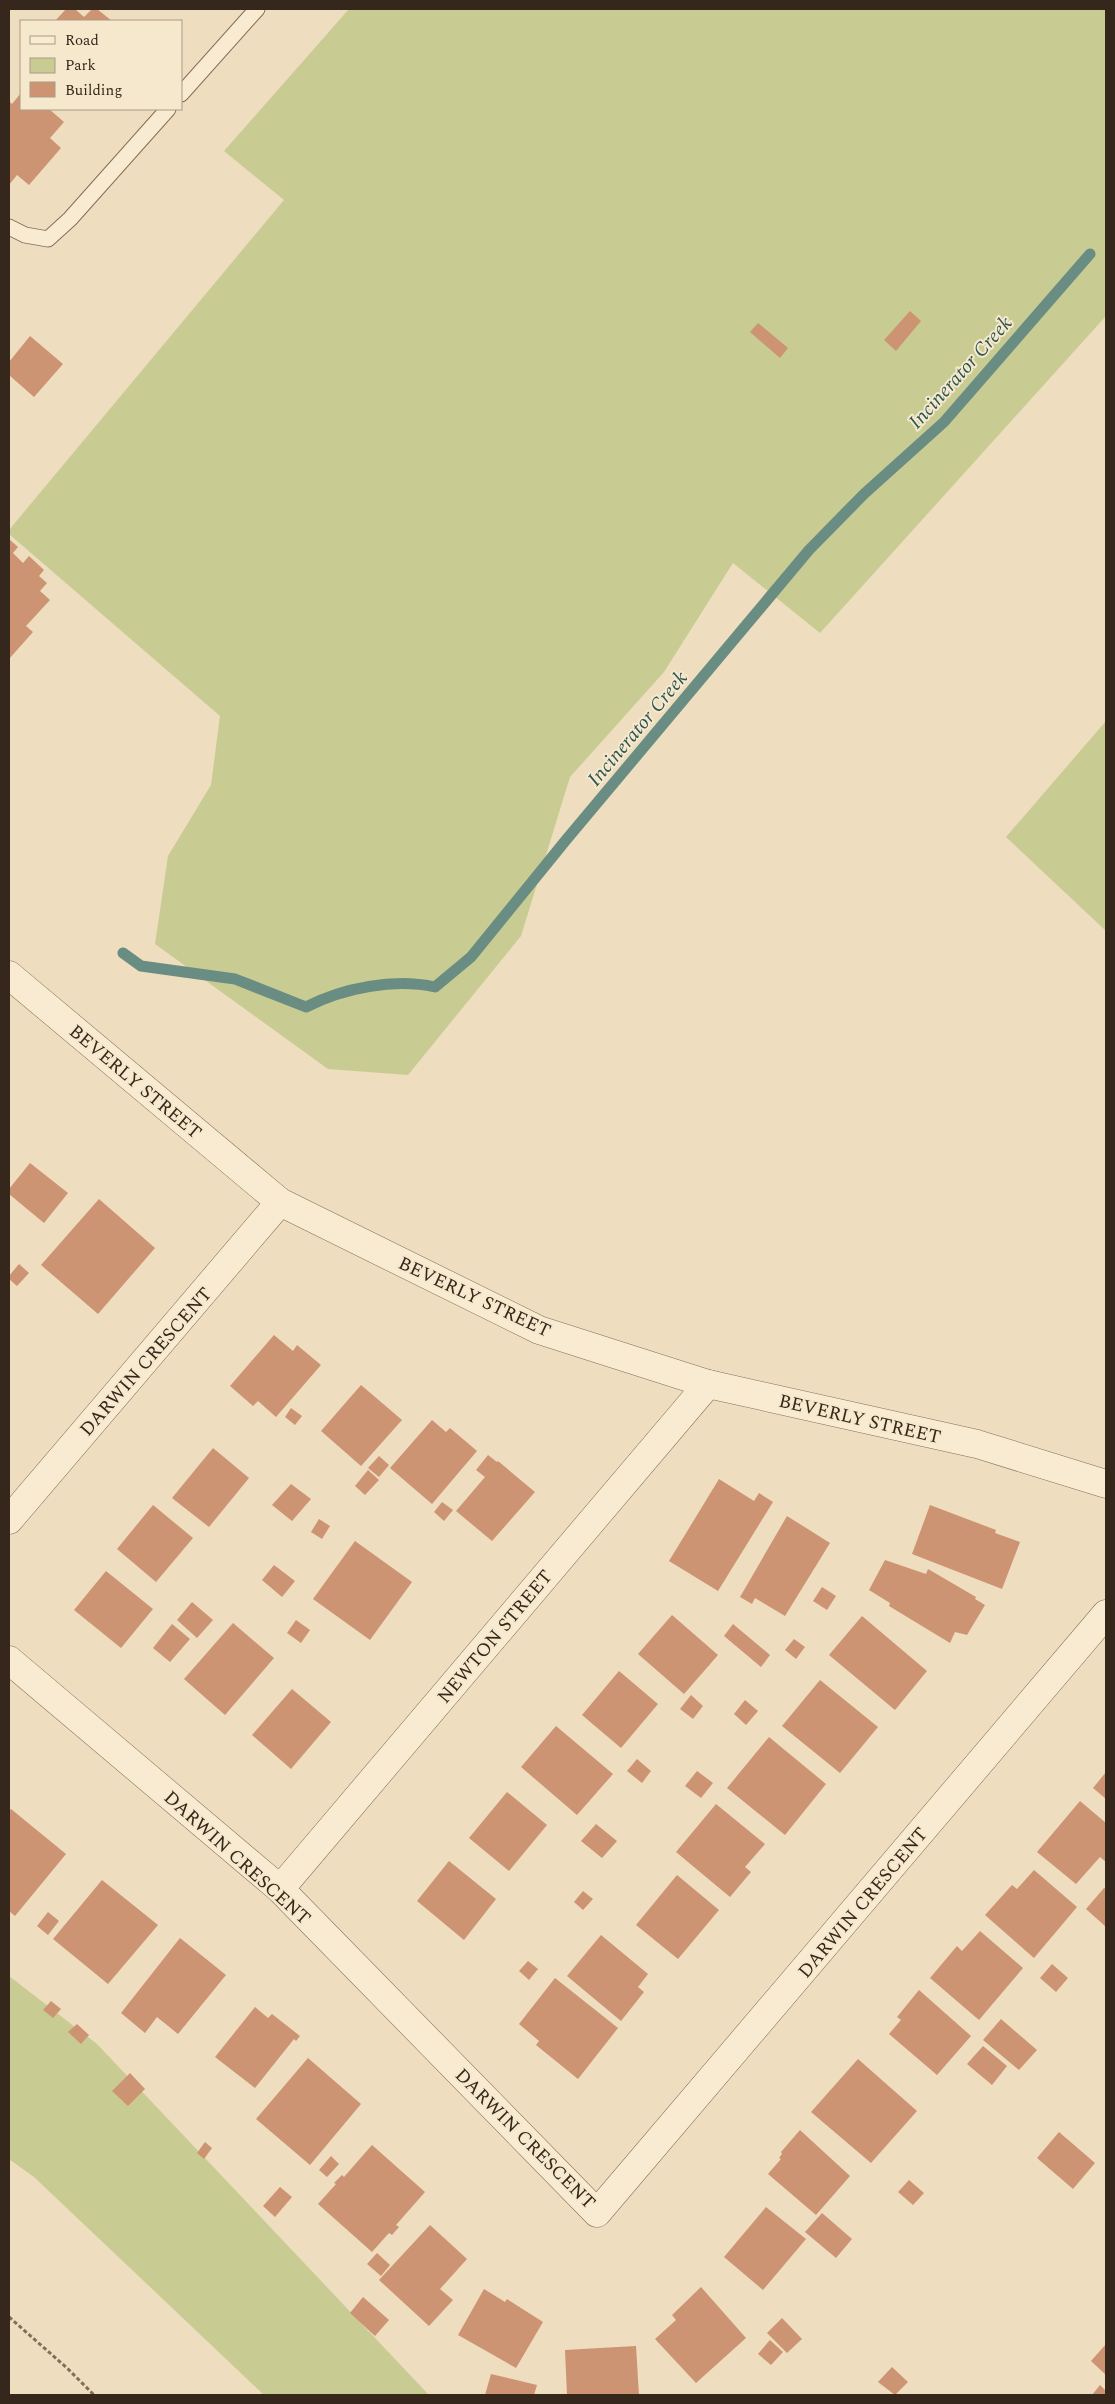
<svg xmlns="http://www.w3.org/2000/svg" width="1115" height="2404" font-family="Spectral,serif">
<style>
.green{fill:#c8cc92}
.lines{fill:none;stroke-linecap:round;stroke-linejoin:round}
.stream{stroke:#698d82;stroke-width:11}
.building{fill:#cd9473}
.service-casing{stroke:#866e56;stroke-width:17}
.minor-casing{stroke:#866e56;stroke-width:29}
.tertiary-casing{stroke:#866e56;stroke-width:29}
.path{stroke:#866e56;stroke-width:3;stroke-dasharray:4 2.5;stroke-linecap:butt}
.service{stroke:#f9ebd1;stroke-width:15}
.minor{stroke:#f9ebd1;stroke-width:28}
.tertiary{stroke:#f9ebd1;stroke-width:28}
.labels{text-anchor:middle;stroke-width:4;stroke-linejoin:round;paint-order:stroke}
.street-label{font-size:19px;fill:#35271b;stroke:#f6e8cd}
.water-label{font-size:20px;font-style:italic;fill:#2a5651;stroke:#f6e8cd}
</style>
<rect width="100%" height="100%" fill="#eeddbe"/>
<!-- green -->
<g class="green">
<polygon points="349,9 1106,9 1106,316 820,633 733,563 664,672 570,777 521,936 408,1075 328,1069 155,944 168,856 211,785 220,716 9,534 9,530 284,200 224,151"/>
<polygon points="1106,721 1106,931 1006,837"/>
<polygon points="9,1976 97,2044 429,2395 264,2395 34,2177 9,2159"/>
</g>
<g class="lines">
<!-- stream -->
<path class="stream" d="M123,953l18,13 94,13 71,28c37,-19 88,-29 129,-20l36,-30 95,-117 243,-290 55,-56 80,-72 146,-168"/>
</g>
<!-- building -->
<g class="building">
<polygon points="66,9 75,9 84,17 92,9 97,9 112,21 55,21"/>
<polygon points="21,93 21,109 49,109 64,122 50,138 61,148 29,185 17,175 9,185 9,101 12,104"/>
<polygon points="910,311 921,321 896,351 884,340"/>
<polygon points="758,323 788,348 780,358 750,332"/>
<polygon points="30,336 63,364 34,397 9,375 9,362"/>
<polygon points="9,539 18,547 13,553 23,563 29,556 44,570 39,576 47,583 40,591 50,600 26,626 33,632 9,659"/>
<polygon points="30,1163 68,1193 44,1223 9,1194 9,1189"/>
<polygon points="99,1199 155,1248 98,1314 41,1265"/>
<polygon points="19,1264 29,1273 17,1286 9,1279 9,1276"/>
<polygon points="274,1335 293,1351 297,1345 321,1365 276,1417 258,1401 253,1406 230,1386"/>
<polygon points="361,1385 402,1420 361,1466 321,1431"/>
<polygon points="291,1408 302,1416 295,1425 285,1417"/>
<polygon points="432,1420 446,1432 450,1428 477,1451 432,1504 390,1468"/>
<polygon points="213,1448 249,1478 209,1527 172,1498"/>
<polygon points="488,1455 497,1462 498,1461 535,1492 492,1541 456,1511 485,1477 476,1470"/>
<polygon points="379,1456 389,1465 379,1477 368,1468"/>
<polygon points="368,1470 379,1480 365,1495 355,1486"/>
<polygon points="719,1479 754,1501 759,1493 773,1502 718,1591 669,1561"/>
<polygon points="291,1484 311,1499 292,1521 272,1505"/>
<polygon points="442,1502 453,1510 444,1521 434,1512"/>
<polygon points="153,1505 193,1538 156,1582 117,1549"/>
<polygon points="930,1505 996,1530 995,1533 1020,1542 1002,1589 912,1554"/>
<polygon points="787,1516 830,1543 785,1616 755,1598 752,1604 740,1597"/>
<polygon points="319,1519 330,1526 322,1539 311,1532"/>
<polygon points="355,1541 412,1582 370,1640 313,1599"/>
<polygon points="885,1560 926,1574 928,1569 976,1597 975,1599 985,1605 967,1635 955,1632 950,1643 889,1606 890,1603 869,1590"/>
<polygon points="274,1565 295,1581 282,1597 262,1580"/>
<polygon points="106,1571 153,1609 121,1648 74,1610"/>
<polygon points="822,1587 836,1596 827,1610 813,1601"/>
<polygon points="192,1602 213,1620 197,1638 177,1620"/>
<polygon points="672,1615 718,1655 684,1694 638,1654"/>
<polygon points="862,1616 927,1671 895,1710 829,1655"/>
<polygon points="296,1620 310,1630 301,1643 287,1633"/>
<polygon points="233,1623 274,1658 225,1715 184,1679"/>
<polygon points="172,1624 190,1639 170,1662 153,1648"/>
<polygon points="733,1624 770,1655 761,1667 724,1636"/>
<polygon points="794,1639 805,1647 796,1659 785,1650"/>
<polygon points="619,1671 658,1704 621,1748 582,1715"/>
<polygon points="820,1680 878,1727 840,1773 782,1726"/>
<polygon points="292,1689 331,1722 291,1769 252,1735"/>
<polygon points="691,1695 703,1706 693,1719 680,1709"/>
<polygon points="745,1700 758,1711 746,1725 734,1714"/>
<polygon points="556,1726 613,1774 577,1815 521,1767"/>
<polygon points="769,1737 826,1784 785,1835 727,1788"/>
<polygon points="637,1759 651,1771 642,1783 627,1771"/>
<polygon points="697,1771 713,1783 701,1798 685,1786"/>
<polygon points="1106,1772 1106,1799 1093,1788"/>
<polygon points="507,1792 547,1825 509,1871 469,1838"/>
<polygon points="1080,1801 1106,1823 1106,1862 1100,1857 1076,1884 1037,1852"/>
<polygon points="716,1804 765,1844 745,1867 751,1872 730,1897 676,1852"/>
<polygon points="11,1809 66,1854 15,1916 9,1911 9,1811"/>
<polygon points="596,1824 617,1841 602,1858 581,1841"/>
<polygon points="449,1861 496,1899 464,1940 417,1901"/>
<polygon points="1034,1870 1077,1907 1034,1958 985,1915 1012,1885 1017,1889"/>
<polygon points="677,1875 719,1910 678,1959 636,1925"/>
<polygon points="102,1880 158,1925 108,1984 53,1939"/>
<polygon points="1104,1888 1106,1889 1106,1927 1086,1909"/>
<polygon points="583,1891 593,1899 583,1910 574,1902"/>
<polygon points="48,1912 59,1921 48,1935 37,1926"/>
<polygon points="980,1931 1023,1968 979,2020 930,1978 957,1946 962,1951"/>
<polygon points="601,1935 648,1974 638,1987 644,1992 621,2021 567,1976"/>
<polygon points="180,1938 226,1975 178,2034 157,2017 145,2033 121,2013"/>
<polygon points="528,1961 538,1969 529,1980 519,1971"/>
<polygon points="1052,1964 1068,1978 1056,1992 1040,1978"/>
<polygon points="555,1978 618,2028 578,2079 536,2045 539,2041 519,2024"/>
<polygon points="919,1990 971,2036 937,2075 889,2034 901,2020 897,2017"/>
<polygon points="51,2001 61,2009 53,2018 43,2010"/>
<polygon points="255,2007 268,2018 272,2014 300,2036 296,2041 294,2039 255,2088 215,2057"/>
<polygon points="1001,2019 1037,2050 1019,2070 983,2040"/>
<polygon points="77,2024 89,2035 81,2044 68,2032"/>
<polygon points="983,2046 1007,2066 992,2085 967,2064"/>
<polygon points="308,2058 361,2104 310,2165 256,2119"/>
<polygon points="858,2059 917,2111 871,2163 811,2112"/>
<polygon points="130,2073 145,2089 128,2106 112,2091"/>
<polygon points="800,2130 850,2176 816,2215 768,2174 781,2159 779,2158 782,2154 781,2152"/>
<polygon points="1059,2132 1095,2163 1073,2189 1037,2158"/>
<polygon points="205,2142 212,2148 204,2159 197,2153"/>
<polygon points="372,2145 425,2192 396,2225 399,2227 392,2235 389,2233 372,2252 318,2204 336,2184 334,2183 342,2175 344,2177"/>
<polygon points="331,2156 339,2164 327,2177 319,2170"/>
<polygon points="909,2180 924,2193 913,2205 898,2192"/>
<polygon points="280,2187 292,2197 275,2217 263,2206"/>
<polygon points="766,2207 806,2239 763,2290 724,2257"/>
<polygon points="822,2213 852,2239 836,2258 805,2232"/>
<polygon points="430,2225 467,2259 440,2289 453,2300 429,2326 379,2280"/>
<polygon points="377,2253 390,2265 381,2276 367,2264"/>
<polygon points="701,2287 746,2338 696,2383 655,2339 676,2320 672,2315"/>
<polygon points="484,2289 505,2302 507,2299 543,2322 516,2368 458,2335"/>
<polygon points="363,2297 389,2320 375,2336 350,2313"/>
<polygon points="782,2318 802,2339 787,2353 767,2333"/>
<polygon points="770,2340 783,2352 771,2365 758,2354"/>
<polygon points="1106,2344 1106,2375 1091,2361"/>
<polygon points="636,2346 639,2395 567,2395 565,2350"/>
<polygon points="892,2367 908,2382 895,2395 878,2382"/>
<polygon points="491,2374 537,2385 534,2395 485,2395"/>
<polygon points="1100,2385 1106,2391 1106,2395 1092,2395"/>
</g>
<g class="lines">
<!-- service casing -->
<g class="service-casing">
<g id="service">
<polyline points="181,94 257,9"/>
<polyline points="9,227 25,235 48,239 70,219 168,109"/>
</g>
</g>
<!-- minor casing -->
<g class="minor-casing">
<g id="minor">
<polyline points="9,1520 280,1202"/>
<polyline points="9,1660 280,1889 597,2213 1106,1614"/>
<polyline points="280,1889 708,1384"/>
</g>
</g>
<!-- tertiary casing -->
<g class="tertiary-casing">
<polyline id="tertiary" points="9,975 280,1202 539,1330 708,1384 977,1444 1106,1484"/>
</g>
<!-- path -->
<polyline class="path" points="9,2317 67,2368 94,2395"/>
<!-- service -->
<use href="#service" class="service"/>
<!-- minor -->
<use href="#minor" class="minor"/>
<!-- tertiary -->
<use href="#tertiary" class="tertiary"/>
</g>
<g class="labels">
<!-- street labels -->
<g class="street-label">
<text transform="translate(136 1081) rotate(40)" y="7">BEVERLY STREET</text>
<text transform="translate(475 1296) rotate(25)" y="7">BEVERLY STREET</text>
<text transform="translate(145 1361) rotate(-49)" y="7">DARWIN CRESCENT</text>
<text transform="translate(860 1418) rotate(13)" y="7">BEVERLY STREET</text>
<text transform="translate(494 1636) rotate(-50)" y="7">NEWTON STREET</text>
<text transform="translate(238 1857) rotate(42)" y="7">DARWIN CRESCENT</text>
<text transform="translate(862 1902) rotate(-50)" y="7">DARWIN CRESCENT</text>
<text transform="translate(526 2138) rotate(45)" y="7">DARWIN CRESCENT</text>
</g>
<!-- water labels -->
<g class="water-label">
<text transform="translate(960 372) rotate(-48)" y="7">Incinerator Creek</text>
<text transform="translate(637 728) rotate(-50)" y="7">Incinerator Creek</text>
</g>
</g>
<!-- border -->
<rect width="1115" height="2404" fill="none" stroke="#35271b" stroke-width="20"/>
<!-- legend -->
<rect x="20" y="20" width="162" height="90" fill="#f6e8cd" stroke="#a99b86"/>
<rect x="30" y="36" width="25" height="8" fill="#f9ebd1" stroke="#a99b86"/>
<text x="65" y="45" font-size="15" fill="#35271b">Road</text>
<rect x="30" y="58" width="25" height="15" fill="#c8cc92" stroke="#a99b86"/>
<text x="65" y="70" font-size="15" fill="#35271b">Park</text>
<rect x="30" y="82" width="25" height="15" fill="#cd9473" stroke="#a99b86"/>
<text x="65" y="95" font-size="15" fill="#35271b">Building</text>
</svg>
